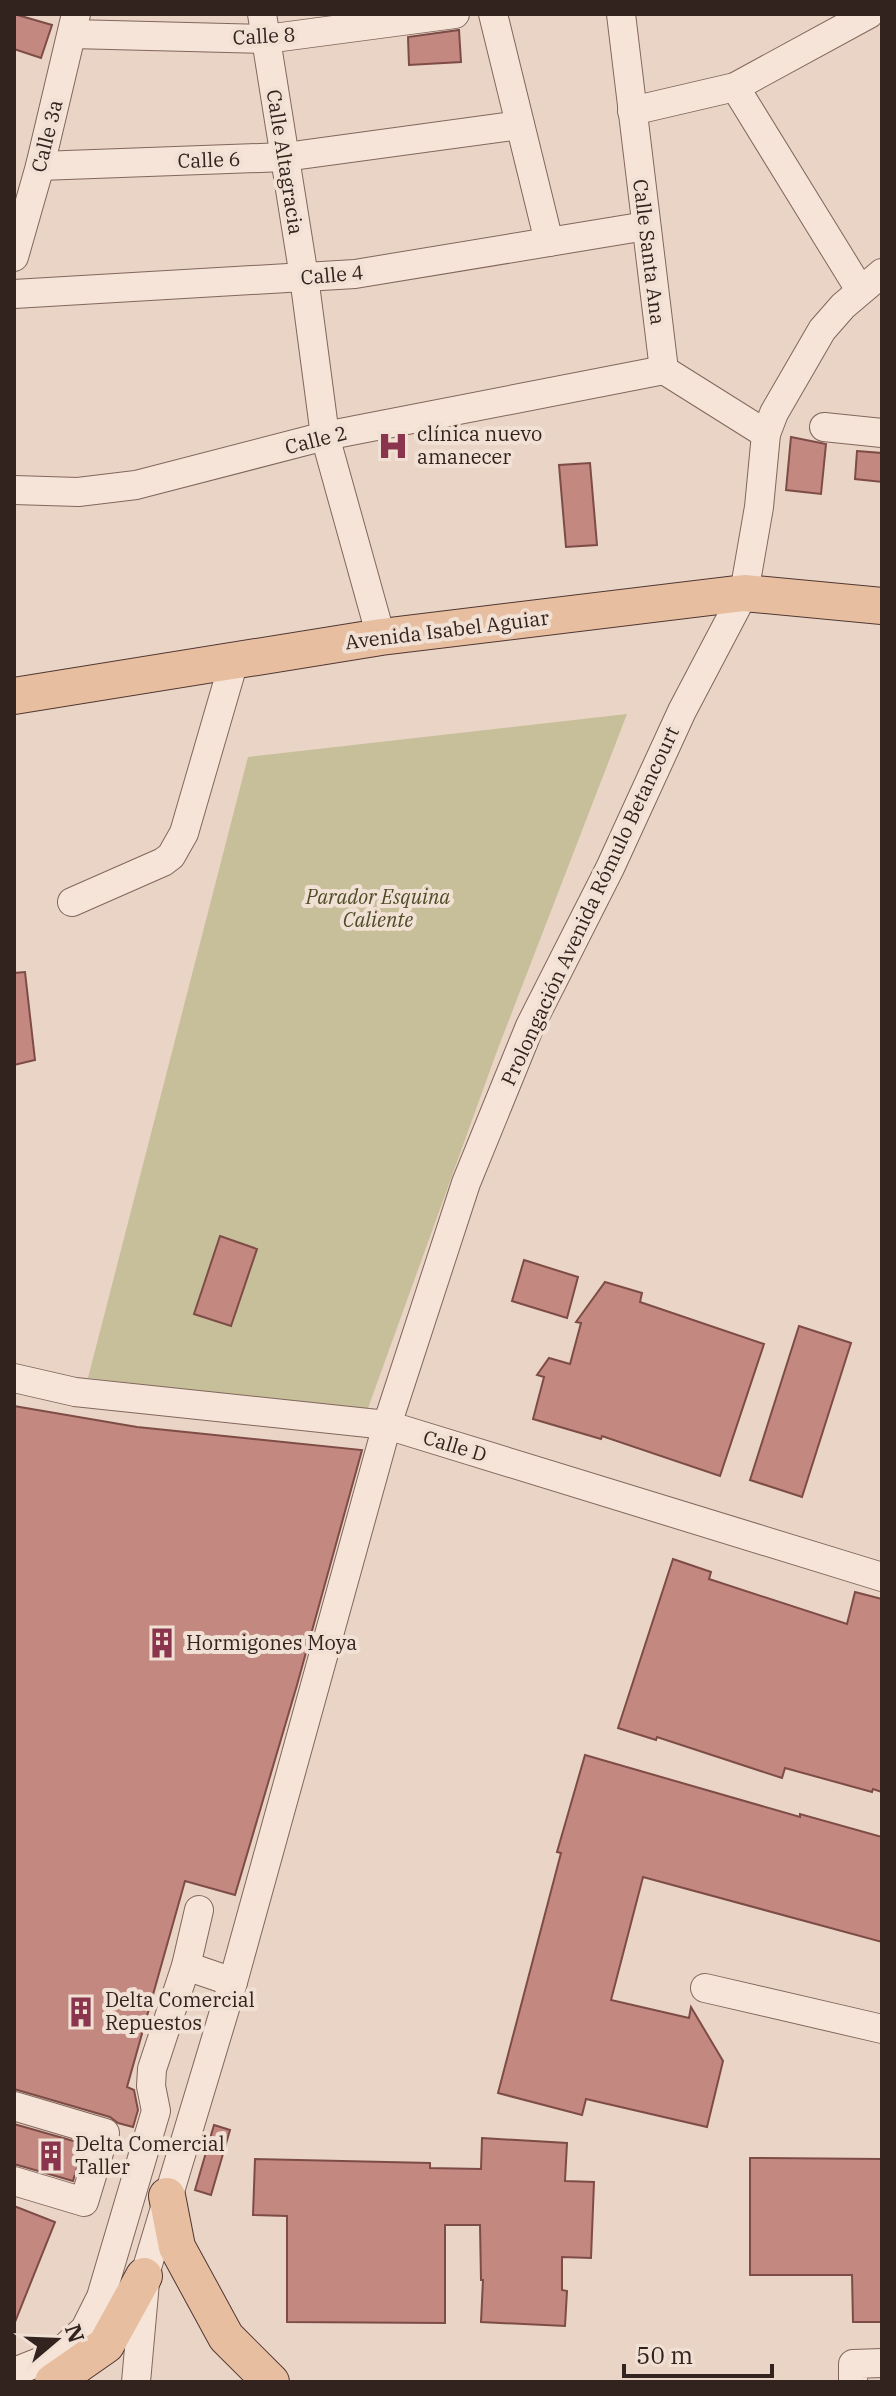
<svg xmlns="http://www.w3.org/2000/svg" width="896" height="2396" font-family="'IBM Plex Serif',serif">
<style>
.green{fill:#c6bf9a}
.building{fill:#c3887f;stroke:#7e4c46;stroke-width:2}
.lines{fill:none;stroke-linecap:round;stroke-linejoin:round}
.minor-casing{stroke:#82665d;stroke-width:30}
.major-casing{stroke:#503731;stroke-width:38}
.minor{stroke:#f5e4d7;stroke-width:28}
.major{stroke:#e8bea1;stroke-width:36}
.labels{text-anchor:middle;stroke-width:8;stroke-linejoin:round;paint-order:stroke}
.street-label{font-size:20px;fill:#33231f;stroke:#f1e0d4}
.poi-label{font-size:20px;fill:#33231f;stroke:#f1e0d4;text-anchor:start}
.park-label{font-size:20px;font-style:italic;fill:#4e4d28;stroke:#f1e0d4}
</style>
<rect width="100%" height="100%" fill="#e9d4c5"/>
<!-- green -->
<polygon class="green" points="627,714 497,1051 367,1411 88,1378 248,757"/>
<!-- building -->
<g class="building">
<polygon points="14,14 52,25 41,58 14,49"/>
<polygon points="459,30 461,62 409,65 408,37"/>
<polygon points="791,437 826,444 821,494 786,490"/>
<polygon points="857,451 882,453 882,482 855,479"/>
<polygon points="590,463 597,545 566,547 559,465"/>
<polygon points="25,972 35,1060 14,1065 14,973"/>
<polygon points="220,1236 257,1249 231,1326 194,1314"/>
<polygon points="524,1260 578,1277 567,1318 512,1301"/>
<polygon points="605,1282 642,1293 640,1302 764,1344 720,1476 602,1436 601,1439 533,1419 544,1377 537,1375 549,1358 570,1364 581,1323 576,1322"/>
<polygon points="799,1326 851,1343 802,1497 750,1480"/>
<polygon points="14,1406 137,1427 362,1450 297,1685 235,1895 185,1881 127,2087 134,2090 138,2110 133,2127 118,2123 110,2117 14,2089"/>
<polygon points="673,1559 711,1572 709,1579 847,1624 855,1592 882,1599 882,1792 873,1789 872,1792 785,1768 782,1778 657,1737 656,1740 618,1728"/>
<polygon points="585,1755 800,1817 800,1814 882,1837 882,1942 643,1877 611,2000 689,2018 691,2007 723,2061 707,2127 586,2099 582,2115 498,2093 561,1853 557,1852"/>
<polygon points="14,2124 84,2144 73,2181 14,2164"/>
<polygon points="214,2125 230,2130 211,2195 195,2190"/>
<polygon points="482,2138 567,2143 565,2181 594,2182 591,2258 562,2257 562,2290 567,2291 565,2326 481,2322 483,2280 481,2280 480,2225 445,2225 445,2323 287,2322 287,2216 253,2215 255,2159 430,2163 430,2168 481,2169"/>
<polygon points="750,2158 882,2159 882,2322 853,2322 852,2275 750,2275"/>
<polygon points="14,2206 55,2222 15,2322 14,2322"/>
</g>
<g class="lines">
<!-- minor casing -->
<g class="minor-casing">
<g id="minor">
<polyline points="262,14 304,277 325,436 381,637"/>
<polyline points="493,14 549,242"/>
<polyline points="621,14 664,370"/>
<polyline points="72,34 266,39 455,14"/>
<polyline points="735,87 860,290"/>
<polyline points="632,111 735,87 869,14"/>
<polyline points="40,166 285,157 520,125"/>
<polyline points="14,257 40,166 76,14"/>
<polyline points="14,294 355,274 646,226"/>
<polyline points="664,370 766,434"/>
<polyline points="824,427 882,433"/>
<polyline points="14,490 78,492 136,485 325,436 664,370"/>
<polyline points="72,902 163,862 171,856 184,833 234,661"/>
<polyline points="14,1378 75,1392 387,1425 882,1577"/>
<polyline points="186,1966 233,1982"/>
<polyline points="705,1988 882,2029"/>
<polyline points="14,2106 105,2133 84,2202 14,2181"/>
<polyline points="14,2372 57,2355 85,2329 101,2297 156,2111 151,2086 152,2069 186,1966 199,1910"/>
<polyline points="136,2382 146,2271 233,1982 387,1425 466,1183 530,1026 610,868 682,711 744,593 759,507 766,434 774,413 822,330 843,306 882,273"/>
<polyline points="853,2382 853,2364 882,2363"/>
</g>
</g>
<!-- major casing -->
<g class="major-casing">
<g id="major">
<polyline points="14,696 381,637 744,593 882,606"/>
<polyline points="167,2196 177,2247 226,2337 271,2382"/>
<polyline points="53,2382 106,2345 144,2276"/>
</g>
</g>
<!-- minor -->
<use href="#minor" class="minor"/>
<!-- major -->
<use href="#major" class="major"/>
</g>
<!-- icons -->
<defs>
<g id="hospital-bare" transform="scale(2.4)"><path d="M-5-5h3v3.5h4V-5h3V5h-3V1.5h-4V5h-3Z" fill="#8a344d" stroke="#f1e0d4" stroke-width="2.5" paint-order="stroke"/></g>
<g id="building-bare" transform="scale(2.4)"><path d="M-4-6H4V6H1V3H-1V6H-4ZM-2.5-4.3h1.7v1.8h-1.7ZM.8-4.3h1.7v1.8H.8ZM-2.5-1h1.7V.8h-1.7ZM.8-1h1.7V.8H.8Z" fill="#8a344d" stroke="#f1e0d4" stroke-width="2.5" paint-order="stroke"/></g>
</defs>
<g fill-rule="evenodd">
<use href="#hospital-bare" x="393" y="446"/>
<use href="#building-bare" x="162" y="1643"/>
<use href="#building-bare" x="81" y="2012"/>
<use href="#building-bare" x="51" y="2156"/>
</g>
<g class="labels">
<!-- street labels -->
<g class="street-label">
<text transform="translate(264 36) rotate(-3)" y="7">Calle 8</text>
<text transform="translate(47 136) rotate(-76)" y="7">Calle 3a</text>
<text transform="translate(209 160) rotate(-2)" y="7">Calle 6</text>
<text transform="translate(285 162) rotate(81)" y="7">Calle Altagracia</text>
<text transform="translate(649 252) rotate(83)" y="7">Calle Santa Ana</text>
<text transform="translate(332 275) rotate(-5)" y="7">Calle 4</text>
<text transform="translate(316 440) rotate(-14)" y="7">Calle 2</text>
<text transform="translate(447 630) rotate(-7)" y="7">Avenida Isabel Aguiar</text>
<text transform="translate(590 906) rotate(-65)" y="7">Prolongación Avenida Rómulo Betancourt</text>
<text transform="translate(455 1446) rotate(17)" y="7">Calle D</text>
</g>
<!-- poi labels -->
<g class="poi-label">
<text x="417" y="441">clínica nuevo<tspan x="417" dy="23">amanecer</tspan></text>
<text x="186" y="1650">Hormigones Moya</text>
<text x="105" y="2007">Delta Comercial<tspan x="105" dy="23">Repuestos</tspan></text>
<text x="75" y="2151">Delta Comercial<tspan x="75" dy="23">Taller</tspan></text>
</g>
<!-- park labels -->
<g class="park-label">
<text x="378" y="904">Parador Esquina<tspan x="378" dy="23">Caliente</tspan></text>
</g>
</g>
<!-- border -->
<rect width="896" height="2396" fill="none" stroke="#33231f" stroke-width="32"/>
<!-- north arrow -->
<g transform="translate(56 2340) rotate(71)" stroke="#f1e0d4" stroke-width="6" paint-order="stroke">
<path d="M0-6L14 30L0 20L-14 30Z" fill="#33231f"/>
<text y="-12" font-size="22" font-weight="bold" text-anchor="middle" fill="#33231f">N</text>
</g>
<!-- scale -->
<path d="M624 2364v12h148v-12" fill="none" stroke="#33231f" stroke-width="4"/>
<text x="636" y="2364" font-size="24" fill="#33231f" stroke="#f1e0d4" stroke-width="6" paint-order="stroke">50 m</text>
</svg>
